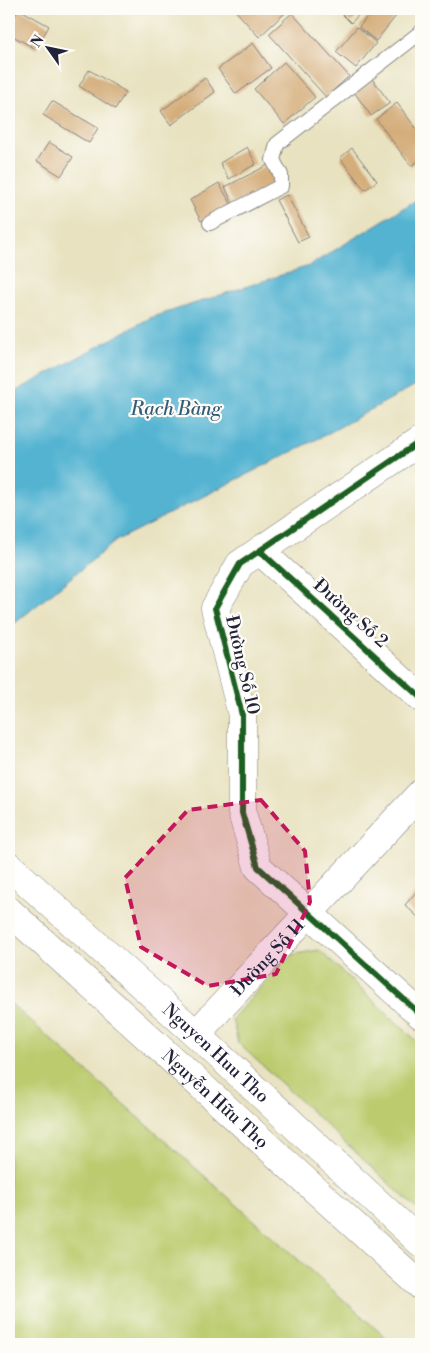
<svg xmlns="http://www.w3.org/2000/svg" width="430" height="1353" font-family="'Libre Bodoni',serif">
<style>
.green{fill:#bbcb6d;stroke:#6e7654}
.water{fill:#52b3d1;stroke:#3a6a86}
.building{fill:#d4ad7a}
.lines{fill:none;stroke-linecap:round;stroke-linejoin:round}
.lane-casing{stroke:#85827e;stroke-width:16}
.street-casing{stroke:#85827e;stroke-width:29}
.primary-casing{stroke:#85827e;stroke-width:29}
.lane{stroke:#fff;stroke-width:14}
.street{stroke:#fff;stroke-width:28}
.primary{stroke:#fff;stroke-width:28}
.cycleway-casing{stroke:#fdfcf7;stroke-width:9}
.cycleway{stroke:#1b5e20;stroke-width:6}
.marked{fill:#c2185b;fill-opacity:0.2;stroke:#c2185b;stroke-width:4;stroke-dasharray:10 6;stroke-linejoin:round}
.labels{text-anchor:middle;stroke-width:4.5;stroke-linejoin:round;paint-order:stroke}
.street-label{font-size:18px;fill:#22223b;stroke:#fdfcf7}
.water-label{font-size:19px;font-style:italic;fill:#355c77;stroke:#fdfcf7}
</style>
<rect width="100%" height="100%" fill="#fdfcf7"/>
<filter id="ink" filterUnits="userSpaceOnUse"><feTurbulence type="fractalNoise" baseFrequency=".02" numOctaves="2"/><feDisplacementMap in="SourceGraphic" scale="10" xChannelSelector="R" yChannelSelector="G"/><feConvolveMatrix kernelMatrix="1 2 1 2 8 2 1 2 1" color-interpolation-filters="sRGB"/></filter>
<filter id="wash" filterUnits="userSpaceOnUse"><feTurbulence type="fractalNoise" baseFrequency=".0096" numOctaves="4" result="noise"/><feDisplacementMap in="SourceGraphic" scale="20" xChannelSelector="R" yChannelSelector="G"/><feGaussianBlur stdDeviation="1.12" result="paint"/><feColorMatrix in="noise" values="0 0 0 0 0 0 0 0 0 0 0 0 0 0 0 0 0 1.4 0 .05"/><feComposite in="paint" operator="in"/></filter>
<g filter="url(#wash)">
<rect width="100%" height="100%" fill="#e8e2c0"/>
<!-- green -->
<g class="green">
<polygon points="319,950 421,1045 421,1213 238,1043 232,1019 290,955"/>
<polygon points="9,1002 393,1344 9,1344"/>
</g>
<!-- water -->
<polygon class="water" points="421,197 421,382 327,434 117,540 9,628 9,395 150,318 309,266"/>
<g id="blocks">
<!-- building -->
<g class="building">
<polygon points="19,9 49,26 36,49 9,34 9,25"/>
<polygon points="234,9 287,9 288,10 259,37"/>
<polygon points="346,9 364,9 351,23 341,13"/>
<polygon points="373,9 387,9 396,16 376,41 359,27"/>
<polygon points="292,13 349,76 326,97 269,34"/>
<polygon points="357,27 376,43 356,68 336,52"/>
<polygon points="253,43 271,68 236,94 218,69"/>
<polygon points="284,62 315,97 284,124 254,89"/>
<polygon points="89,70 126,92 115,109 79,86"/>
<polygon points="370,76 390,103 371,116 352,89"/>
<polygon points="205,78 215,92 171,125 161,111"/>
<polygon points="52,101 98,128 89,143 43,115"/>
<polygon points="397,103 421,135 421,159 411,166 376,119"/>
<polygon points="49,142 73,157 61,176 37,161"/>
<polygon points="247,147 256,164 229,179 220,163"/>
<polygon points="352,148 377,181 365,190 340,158"/>
<polygon points="270,164 279,181 233,204 225,187"/>
<polygon points="219,183 231,204 201,221 190,200"/>
<polygon points="287,195 309,237 298,242 276,200"/>
<polygon points="421,886 421,920 405,905"/>
</g>
</g>
</g>
<g filter="url(#ink)">
<use href="#blocks" fill-opacity="0" stroke="#85827e" stroke-width="1"/>
<g class="lines">
<!-- lane casing -->
<g class="lane-casing">
<polyline id="lane" points="210,223 281,186 281,175 273,160 277,144 421,32"/>
</g>
<!-- street casing -->
<g class="street-casing">
<g id="street">
<polyline points="421,441 240,564 215,608 242,715 242,813 258,867 421,1015"/>
<polyline points="260,551 421,698"/>
<path id="s1" d="M196,1034l225,-241"/>
</g>
</g>
<!-- primary casing -->
<g class="primary-casing">
<g id="primary">
<path id="s2" d="M9,866l187,168 225,209"/>
<path id="s3" d="M9,911l412,375"/>
</g>
</g>
<!-- lane -->
<use href="#lane" class="lane"/>
<!-- street -->
<use href="#street" class="street"/>
<!-- primary -->
<use href="#primary" class="primary"/>
<!-- cycleway casing -->
<g class="cycleway-casing">
<g id="cycleway">
<polyline points="421,441 240,564 215,608 242,715 242,813 258,867 421,1015"/>
<polyline points="260,551 421,698"/>
</g>
</g>
<!-- cycleway -->
<use href="#cycleway" class="cycleway"/>
</g>
</g>
<!-- marked area -->
<path class="marked" d="M261,800l44,51 5,51 -34,72 -68,12 -67,-39 -16,-69 63,-68z"/>
<g class="labels">
<!-- street labels -->
<g class="street-label">
<text transform="translate(351 613) rotate(42)" y="6">Đường Số 2</text>
<text transform="translate(243 665) rotate(77)" y="6">Đường Số 10</text>
<text dy="6" stroke="none"><textPath href="#s1" startOffset="105">Đường Số 11</textPath></text>
<text dy="6" stroke="none"><textPath href="#s2" startOffset="279">Nguyen Huu Tho</textPath></text>
<text dy="6" stroke="none"><textPath href="#s3" startOffset="279">Nguyễn Hữu Thọ</textPath></text>
</g>
<!-- water labels -->
<g class="water-label">
<text x="176" y="415">Rạch Bàng</text>
</g>
</g>
<!-- margin -->
<rect width="430" height="1353" fill="none" stroke="#fdfcf7" stroke-width="30"/>
<!-- north arrow -->
<g transform="translate(48 48) rotate(303)" stroke="#fdfcf7" stroke-width="4" paint-order="stroke">
<path d="M0-4L9 19L0 12L-9 19Z" fill="#22223b"/>
<text y="-8" font-size="14" font-weight="bold" text-anchor="middle" fill="#22223b">N</text>
</g>
</svg>
